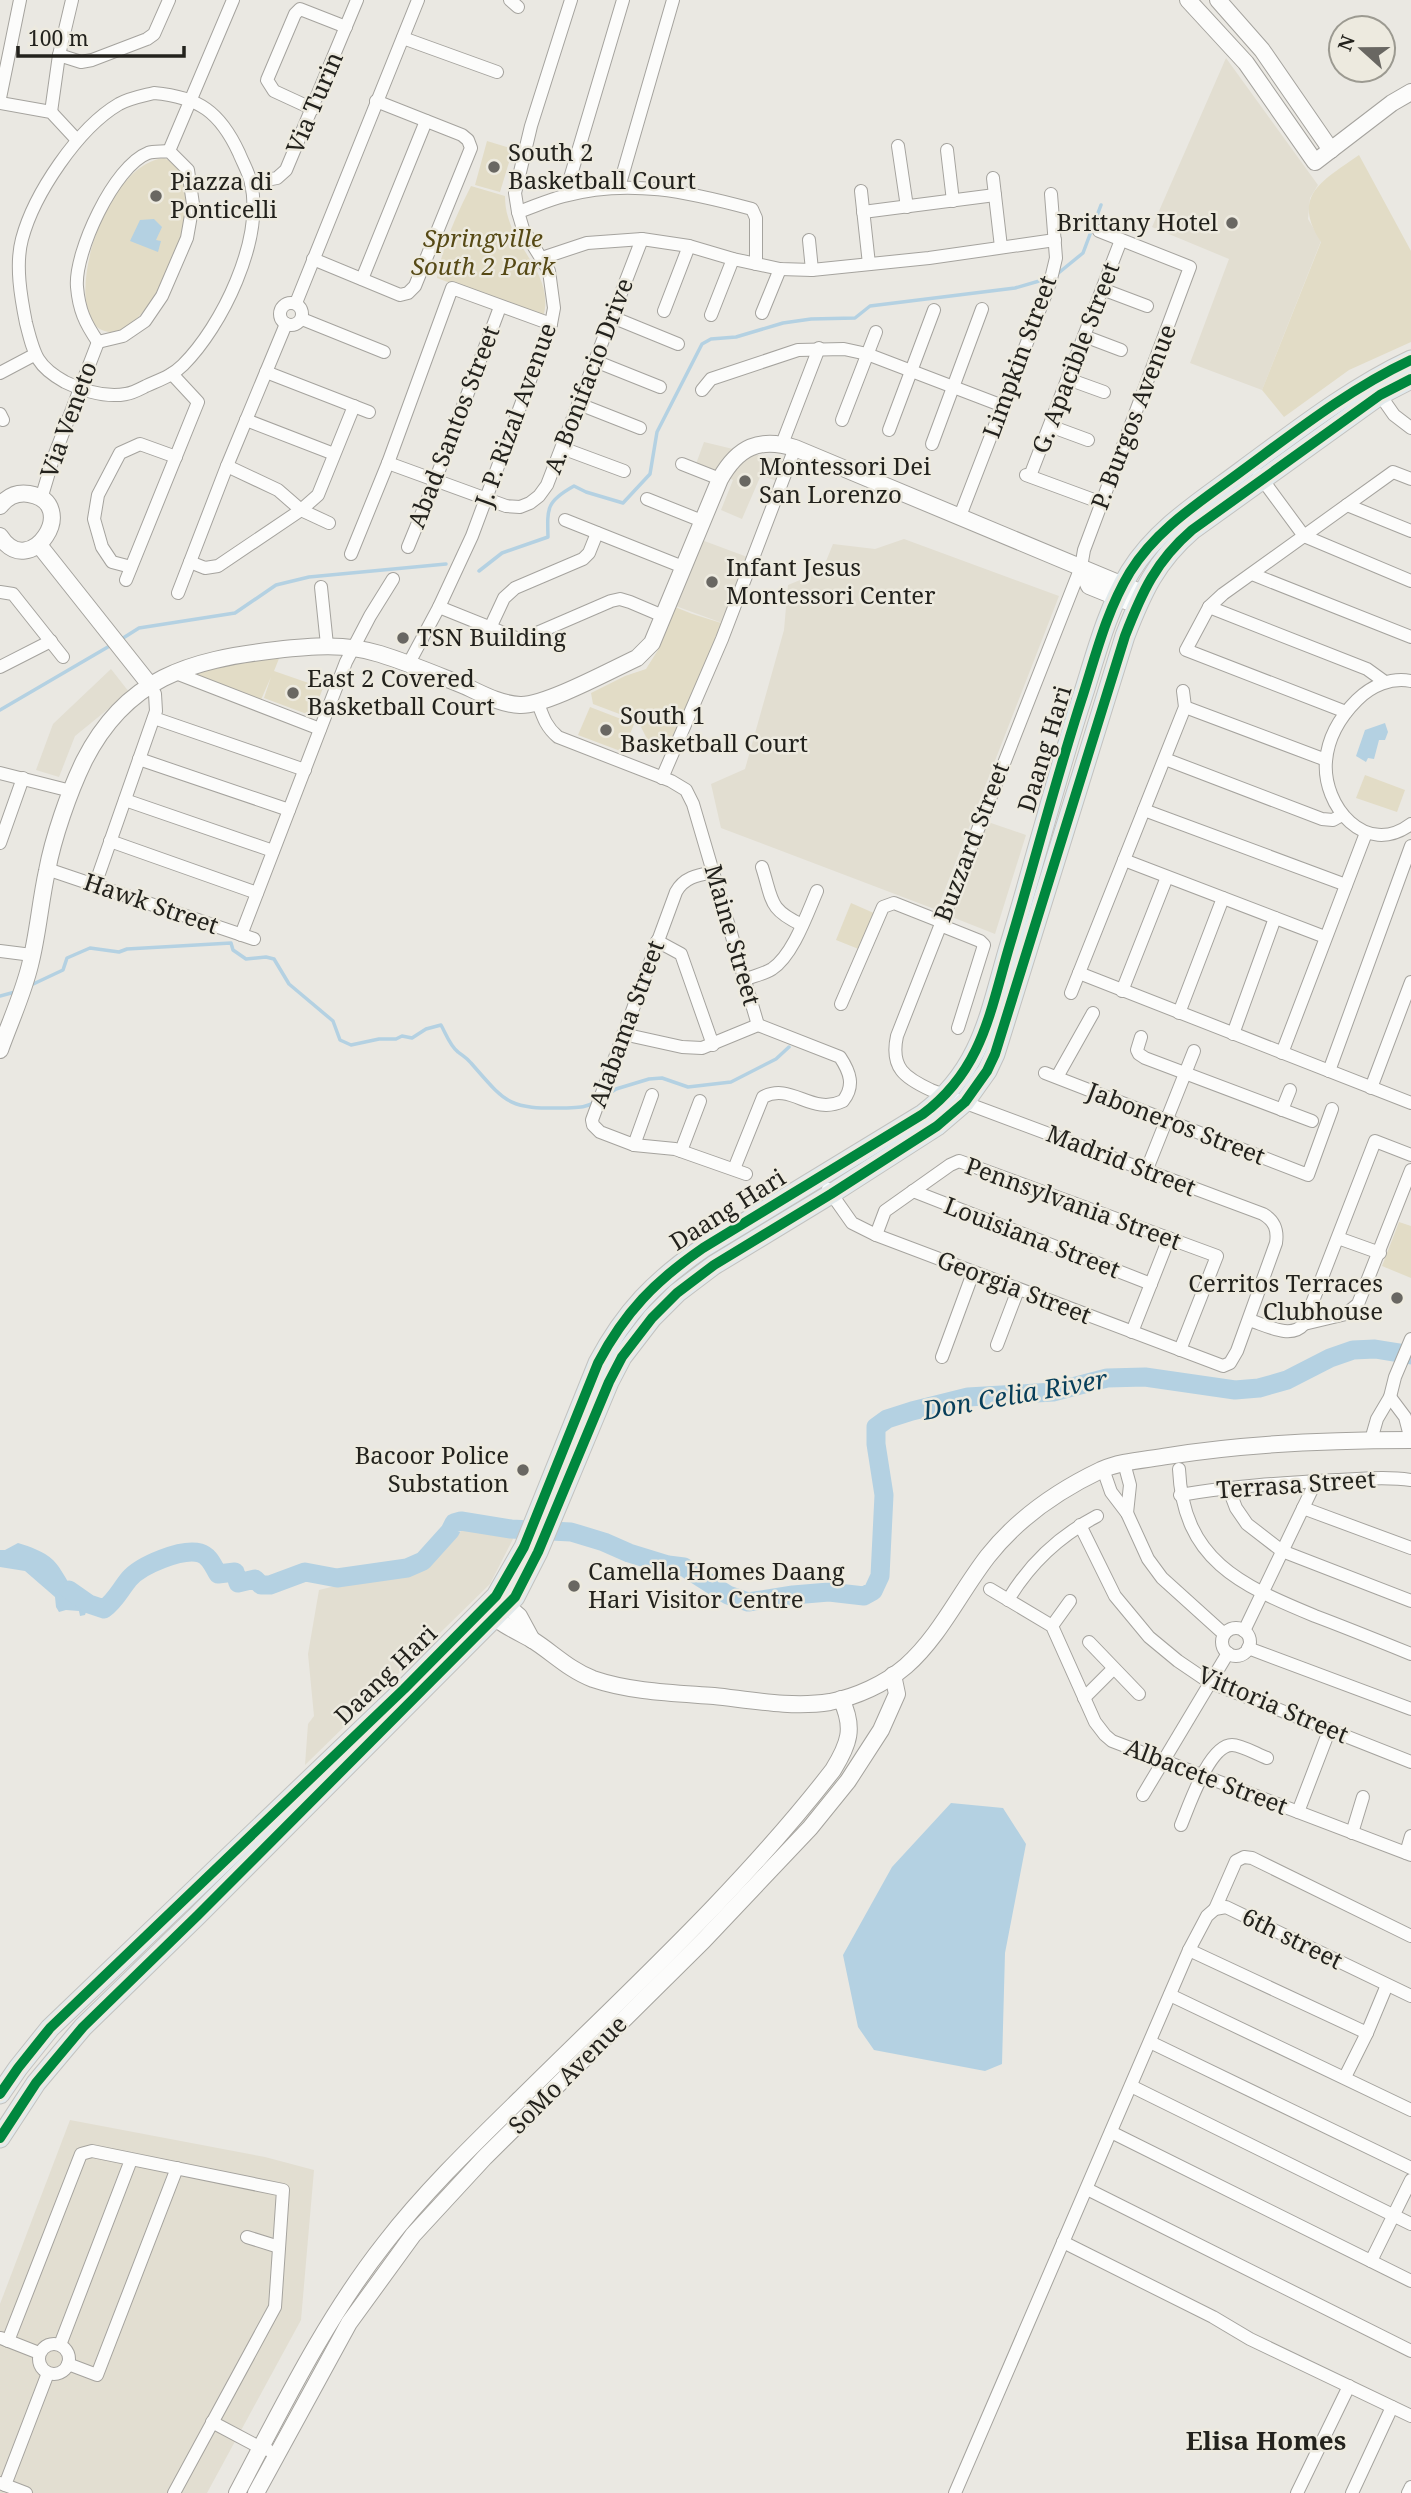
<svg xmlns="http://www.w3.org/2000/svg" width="1411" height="2493" font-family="'Noto Serif',serif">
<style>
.built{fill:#e2ded1}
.green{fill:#e2dcc6}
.water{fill:#b4d1e2}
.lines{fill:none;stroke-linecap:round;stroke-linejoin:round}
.stream{stroke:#b4d1e2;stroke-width:3.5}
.river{stroke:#b4d1e2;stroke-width:19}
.minor-casing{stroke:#a5a39e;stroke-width:14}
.tertiary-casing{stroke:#a5a39e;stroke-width:18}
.primary-casing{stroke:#c3c2bf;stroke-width:21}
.minor{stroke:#fcfcfb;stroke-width:12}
.tertiary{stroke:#fcfcfb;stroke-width:16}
.primary{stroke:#e2eaed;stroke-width:19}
.cycleway-casing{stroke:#edeadf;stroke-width:15}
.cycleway{stroke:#00873e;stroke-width:10}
.poi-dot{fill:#696762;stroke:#edeadf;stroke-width:2.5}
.labels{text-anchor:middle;stroke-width:5;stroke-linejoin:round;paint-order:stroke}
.street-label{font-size:24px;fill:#23221d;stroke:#edeadf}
.poi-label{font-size:24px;fill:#23221d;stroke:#edeadf;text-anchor:start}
.park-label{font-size:24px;font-style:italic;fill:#564915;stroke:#edeadf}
.water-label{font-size:26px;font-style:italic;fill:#073e5a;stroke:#edeadf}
.neighbourhood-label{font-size:26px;font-weight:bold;fill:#23221d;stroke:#edeadf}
</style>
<rect width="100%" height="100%" fill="#eae8e2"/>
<!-- built -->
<g class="built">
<polygon points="1226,58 1318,185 1310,198 1308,219 1321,241 1262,390 1190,363 1229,259 1152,227"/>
<polygon points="704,442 787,462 779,482 761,475 742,519 721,510 733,480 696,464"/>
<polygon points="699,539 750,558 725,624 673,605"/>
<polygon points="904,539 1059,596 937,910 721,828 711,784 745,769 784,630 788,585 822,571 833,544 875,549"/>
<polygon points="111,669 129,692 75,736 59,777 36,770 53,724"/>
<polygon points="988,822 1026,835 995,934 952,917"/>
<polygon points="469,1526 499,1531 514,1537 490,1584 305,1765 308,1724 314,1716 308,1654 319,1590 376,1576 408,1573 426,1565 451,1538"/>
<polygon points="70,2120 265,2157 314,2170 301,2320 207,2493 0,2493 0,2304"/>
</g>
<!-- green -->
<g class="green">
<polygon points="487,141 513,149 500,192 475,185"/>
<path d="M1359,155l52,96v91l-62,28 -65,47 -22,-27 59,-148c-31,-47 3,-62 38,-87z"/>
<path d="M164,158c10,5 18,9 21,22 3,10 2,32 0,42 -7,29 -39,111 -74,110 -56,-2 -12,-167 53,-174z"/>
<path d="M471,186l34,10c0,7 1,15 3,21 10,36 47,60 35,101l-106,-40c6,-34 19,-62 34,-92z"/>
<path d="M673,606c17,8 33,12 51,18l-56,129 -20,-12 -10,-20 -45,-17 -2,-11 34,-17 21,-7 12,-19z"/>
<polygon points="280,656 274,671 323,688 312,716 264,698 271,677 260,702 189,676 198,671"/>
<polygon points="590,707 634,724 623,752 578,735"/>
<polygon points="1365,775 1405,790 1397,812 1356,798"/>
<polygon points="851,903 876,914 861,950 836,940"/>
<polygon points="1399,1222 1411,1226 1411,1278 1382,1266"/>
</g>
<!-- water -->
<g class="water">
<polygon points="154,219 162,227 156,240 161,241 158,252 130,241 140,220"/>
<polygon points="1385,723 1388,732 1385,740 1379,740 1374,759 1368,758 1366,762 1356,756 1365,730"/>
<path d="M18,1543c13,4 25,8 35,17 13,13 14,29 33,37l3,7 -4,11 -5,1 -1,-5 -13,-1 -7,2 -3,-5 -1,-10 -30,-26 -25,-4v-17h5z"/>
<polygon points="951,1803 1003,1808 1026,1844 1005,1953 1002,2064 985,2071 874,2050 858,2027 843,1955 892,1867"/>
</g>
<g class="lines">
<!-- stream -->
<g class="stream">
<polyline points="1056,275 1083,253 1101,205"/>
<path d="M479,571l23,-18 46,-16c-1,-30 -1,-36 26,-51l12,6 37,11 27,-29 7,-42 45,-88 9,-5 25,-2 47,-14 28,-4 44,-1 15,-12 145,-18 31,-9"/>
<polyline points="120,640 139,628 235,613 276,585 309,577 446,564"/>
<polyline points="0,710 113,644"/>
<path d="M29,986l34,-16 4,-12 23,-10 29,4 8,-3 104,-6 2,7 13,9 20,-2 8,2 15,25 44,37 7,19 11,5 28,-6h17l6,-3 10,2 14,-9 15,-4c5,9 9,21 17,27 5,4 9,6 13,11 35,40 37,46 92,45 13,-1 20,1 32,-6"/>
<polyline points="0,996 15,992"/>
<polyline points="604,1097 616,1089 649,1079 662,1078 688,1087 731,1082 776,1059 789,1047"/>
</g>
<!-- river -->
<path class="river" d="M69,1590l20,14 15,5c12,-9 16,-19 25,-30 12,-14 53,-31 71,-26 10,3 13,13 18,21l17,-2 3,11 17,-4 6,6h9l35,-13 32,6 70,-10 16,-7 27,-30 4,-8 7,-2 50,8 60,3 33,10 25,11 39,12 16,2 44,28 20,7 45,-7 36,-3 35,4 9,-5 7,-15 4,-81 -8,-51v-17l11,-8 25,-8 56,-14 85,-5 54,-14 38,-1 90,13 24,-2 28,-8 43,-22 23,-8 22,-1 36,6"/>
<!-- minor casing -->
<g class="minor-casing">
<g id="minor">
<polyline points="510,0 518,7"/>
<polyline points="403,38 497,72"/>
<polyline points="59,55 81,62 92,60 147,39 154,34 169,0"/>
<path d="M154,93c45,4 66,19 85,60 4,10 10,20 12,30 13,57 -29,143 -68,182 -11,11 -24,15 -37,21 -6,3 -13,7 -20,8 -21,4 -42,-3 -61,-12 -29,-16 -31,-28 -39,-59 -5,-25 -11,-58 -4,-84 12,-45 56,-111 97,-135 11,-6 23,-8 35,-11z"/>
<polyline points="0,98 20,0"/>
<polyline points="0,103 51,112 77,140"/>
<polyline points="313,109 274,91 267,80 295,14 300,9 346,27"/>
<polyline points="51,112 59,55 72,0"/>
<polyline points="898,146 907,207"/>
<polyline points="947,150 953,201"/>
<path d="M169,151l19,19 5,34 -6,34 -25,58 -17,25 -22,15 -25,6c-13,-19 -19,-32 -21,-55 -3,-34 37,-121 71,-134 6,-2 15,-1 21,-2z"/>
<polyline points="169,151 233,0"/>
<polyline points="993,178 1001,247"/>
<polyline points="251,183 277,178 286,170 357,0"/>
<polyline points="619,187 673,0"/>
<polyline points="861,191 869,264"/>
<polyline points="565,195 623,0"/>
<path d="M518,212c15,-5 30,-12 46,-16 65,-18 125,-4 188,13l4,9v46"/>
<polyline points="863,212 995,195"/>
<polyline points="809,240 812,270"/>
<polyline points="542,258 587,243 642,239 689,246 733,259 780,269 812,270 929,258 1055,240"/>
<polyline points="313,259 400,295 408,293 415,286 471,148 468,140 462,135 376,101"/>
<polyline points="362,279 426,121"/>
<polyline points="1102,289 1147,306"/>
<circle cx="291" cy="314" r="11"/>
<polyline points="296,303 418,0"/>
<polyline points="664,311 689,246"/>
<polyline points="762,313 780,269"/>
<polyline points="711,315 733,259"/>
<polyline points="612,317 678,344"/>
<polyline points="302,319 384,352"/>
<polyline points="1084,336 1121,350"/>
<polyline points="595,361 660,387"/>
<polyline points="266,372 369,412"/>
<polyline points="0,373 34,355"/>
<polyline points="1068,379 1104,392"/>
<polyline points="702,390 711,379 798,350 844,349 867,354 1003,406"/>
<polyline points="1380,395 1394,415 1411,428"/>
<polyline points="579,404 640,428"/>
<polyline points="0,414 3,420"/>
<polyline points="246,420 334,454"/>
<polyline points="842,420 876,332"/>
<polyline points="1050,426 1088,440"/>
<polyline points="889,430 934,310"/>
<polyline points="782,444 819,348"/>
<polyline points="932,444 982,309"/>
<polyline points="562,448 624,471"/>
<polyline points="388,463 506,506 520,507 530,503 539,496 547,485 642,239"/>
<polyline points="682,464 720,479"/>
<polyline points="227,466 278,490 301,510 329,523"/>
<polyline points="1026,475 1102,503"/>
<polyline points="1259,475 1304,536 1411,581"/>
<polyline points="1030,476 1121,240"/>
<polyline points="41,499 53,459 98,342"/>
<polyline points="647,499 702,521"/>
<polyline points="1347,505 1411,531"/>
<polyline points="960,516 1050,283 1056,258 1051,194"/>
<polyline points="565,520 683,567"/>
<polyline points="408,547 435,481 500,307"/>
<polyline points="351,554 388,463 452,288 551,324"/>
<polyline points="190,562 205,568 218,566 301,510 318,495 354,406"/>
<polyline points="131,567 112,562 102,547 94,519 98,495 120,453 140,444 176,457"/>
<polyline points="1252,574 1411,637"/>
<polyline points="126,580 198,402 172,374"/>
<polyline points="321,587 327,645"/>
<polyline points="0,592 13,594 63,657"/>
<polyline points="178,593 227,466 286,324"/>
<polyline points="439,607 516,638 523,639 611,601 620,599 630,602 663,616"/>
<polyline points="1209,607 1367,669 1385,682"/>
<polyline points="490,628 504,598 515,588 583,559 589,553 597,533"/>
<polyline points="409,663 439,607 472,536 551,324 554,308 549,271 523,229 518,212 515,193 531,126 571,0"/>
<polyline points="0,667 51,641"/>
<polyline points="173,672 320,729"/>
<path d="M1411,681c-20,-4 -40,5 -54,19 -16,16 -29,37 -31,61 -4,45 40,97 85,63"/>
<path d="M538,703c5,14 8,24 20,34l113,44 15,9 7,14 65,221"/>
<polyline points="1185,707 1326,760"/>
<polyline points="1346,712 1186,650 1209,607 1223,594 1393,472 1411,479"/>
<polyline points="154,718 305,770"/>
<polyline points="139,759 289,810"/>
<polyline points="1165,759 1322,819 1333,820 1342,815"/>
<polyline points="0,773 71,791"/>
<polyline points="662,778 722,639 795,448"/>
<polyline points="125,800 273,851"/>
<polyline points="1144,810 1346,885"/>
<polyline points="110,841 257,893"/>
<polyline points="0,843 23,778"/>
<polyline points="1124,860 1325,937"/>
<path d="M762,867c11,34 6,42 40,58"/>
<polyline points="47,869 254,939"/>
<path d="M714,872c-16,3 -30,5 -38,20l-84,228 1,5 7,7 34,13 41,4 71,25"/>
<polyline points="95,885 156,711 155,694 150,685"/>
<polyline points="940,925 980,941 984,945 958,1028"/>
<polyline points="241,935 346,662 370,616 393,579"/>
<polyline points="657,941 681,954 713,1045"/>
<polyline points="0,951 32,955"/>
<polyline points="1079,973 1411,1103"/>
<path d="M746,979c8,-3 18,-5 26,-10 21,-14 35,-55 45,-78"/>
<polyline points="1122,991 1167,877"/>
<polyline points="1071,993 1185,707 1183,691"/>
<polyline points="841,1004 883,907 894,903 942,922"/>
<polyline points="1179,1013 1223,898"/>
<polyline points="623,1034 682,1047 702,1048 758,1025"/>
<polyline points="1233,1034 1275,918"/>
<polyline points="1141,1037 1137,1050 1139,1054 1145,1058 1312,1121"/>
<polyline points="1282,1053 1366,833"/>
<polyline points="1329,1071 1411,846"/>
<polyline points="1045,1073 1308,1175 1332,1109"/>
<polyline points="1057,1077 1093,1013"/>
<polyline points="1371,1088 1411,982"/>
<polyline points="1282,1110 1290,1090"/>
<polyline points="634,1145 652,1095"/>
<polyline points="681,1151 700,1101"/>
<path d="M734,1169l29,-72c29,-15 48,19 80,4 12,-15 7,-29 -3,-44l-82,-32"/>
<polyline points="1147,1169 1194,1051"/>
<path d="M828,1189l24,34 24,12 347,131 7,-3 7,-12 39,-108c2,-13 -1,-22 -13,-29l-332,-124c-26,-12 -41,-22 -34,-54l184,-469 3,-17 106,-283 -91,-36"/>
<polyline points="913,1191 1151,1284"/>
<polyline points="876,1235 885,1211 950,1165 959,1161 1217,1256 1180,1350"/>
<polyline points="1338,1238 1380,1253"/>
<path d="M1249,1320c17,5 42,20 55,4l71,-183 36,14"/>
<polyline points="1304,1324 1346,1314 1358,1304 1411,1170"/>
<polyline points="1132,1332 1169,1238"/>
<polyline points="997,1345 1018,1290"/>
<polyline points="942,1357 973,1273"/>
<polyline points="1390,1397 1405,1417 1411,1440"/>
<polyline points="1371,1440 1377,1419 1390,1397 1395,1377 1411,1339"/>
<polyline points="1124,1463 1130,1485 1127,1513"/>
<polyline points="1103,1469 1111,1492 1127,1513 1148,1559 1162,1578 1224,1634"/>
<path d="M1179,1469c4,91 61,116 136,147 32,12 64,25 96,38"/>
<polyline points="1228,1487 1236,1508 1247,1524 1282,1551 1411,1601"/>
<path d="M1180,1495c52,-9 103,-12 156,-15 25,-1 50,-4 75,0"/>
<polyline points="1303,1508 1411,1548"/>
<polyline points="1080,1525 1115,1596 1149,1637 1178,1661 1209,1682 1411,1762"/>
<polyline points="990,1589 1052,1626 1095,1722 1105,1735 1112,1741 1411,1855"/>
<path d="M1008,1600c22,-37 51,-64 89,-84"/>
<polyline points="1052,1626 1070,1601"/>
<circle cx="1236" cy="1642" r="14"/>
<polyline points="1244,1631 1316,1481"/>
<polyline points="1089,1642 1139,1694"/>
<polyline points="1248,1648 1411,1709"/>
<polyline points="1084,1698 1113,1669"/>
<polyline points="1143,1795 1228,1653"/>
<polyline points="1298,1812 1329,1731"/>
<path d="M1181,1825c8,-19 28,-80 51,-80 10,0 26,10 35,13"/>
<polyline points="1352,1833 1363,1797"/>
<polyline points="1406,1853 1411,1836"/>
<polyline points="1215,1909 1236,1861 1244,1857 1252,1858 1411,1936"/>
<polyline points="1189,1950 1367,2033"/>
<polyline points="1170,1995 1411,2110"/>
<polyline points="1150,2042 1411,2168"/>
<polyline points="1345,2077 1367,2033 1387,1985"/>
<polyline points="1131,2086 1411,2224"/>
<polyline points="1111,2132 1411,2281"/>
<polyline points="1087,2189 1411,2351"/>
<polyline points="247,2237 279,2247"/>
<polyline points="1063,2242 1213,2317 1250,2339 1411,2416"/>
<polyline points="1371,2261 1411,2180"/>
<polyline points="1,2338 39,2353"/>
<polyline points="8,2341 81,2154 92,2151 283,2190 275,2307 174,2493"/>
<circle cx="54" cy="2359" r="15"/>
<polyline points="60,2345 131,2160"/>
<polyline points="68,2364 97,2375 177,2168"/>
<polyline points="212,2422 261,2448 268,2450"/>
<polyline points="0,2483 26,2493"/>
<polyline points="5,2485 48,2373"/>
<polyline points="955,2493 1189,1950 1207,1916 1215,1909 1226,1907 1411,1996"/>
<polyline points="1297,2493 1349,2386"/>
<polyline points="1352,2493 1392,2407"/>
<polyline points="1408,2493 1411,2487"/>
</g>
</g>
<!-- tertiary casing -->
<g class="tertiary-casing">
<g id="tertiary">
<polyline points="1188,0 1246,63 1315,162 1392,103 1411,92"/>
<polyline points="1218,0 1262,50 1331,150"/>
<path d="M0,506c7,-9 16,-14 29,-12 53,9 1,89 -29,42"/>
<polyline points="39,545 150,685"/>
<polyline points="1081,567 1089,586 1126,601"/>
<path d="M0,1050c10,-28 23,-56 30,-85 8,-31 10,-62 17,-94 6,-33 22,-79 37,-110 42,-83 105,-101 192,-111 36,-4 69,-7 104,4 29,9 57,21 85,32 17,8 35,18 55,19 25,1 91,-35 117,-47l15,-15 68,-164c18,-32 39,-42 75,-31l347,145"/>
<polyline points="499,1599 519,1616 532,1640"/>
<path d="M486,1611c15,13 28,19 45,28 21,13 38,31 62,40 38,13 81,14 121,17 37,4 78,12 116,6 26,-5 55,-18 76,-36 34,-30 54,-74 82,-110 30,-38 69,-65 113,-86 20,-9 45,-10 67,-14 81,-13 161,-16 243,-16"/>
<path d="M237,2493c45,-85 88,-174 148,-250 41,-53 90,-100 138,-147 106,-105 218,-207 310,-326 16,-26 22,-42 8,-71"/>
<polyline points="256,2493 349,2323 413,2235 485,2157 704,1940 810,1828 848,1781 881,1730 897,1694 893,1675"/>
</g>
</g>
<!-- primary casing -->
<g class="primary-casing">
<g id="primary">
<path d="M0,2094l18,-26 32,-40 354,-339 92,-93 28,-49 74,-184c27,-51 57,-82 105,-115l220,-134c60,-45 67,-103 87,-170 25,-83 46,-166 73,-249 13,-41 24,-85 47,-123 27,-44 73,-72 113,-102 53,-39 108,-82 168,-110"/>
<path d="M0,2138l36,-55 47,-56 115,-112 317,-318 23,-45 71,-170 13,-25 30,-39 25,-25 37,-28 117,-71 106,-68 28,-24 22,-31 8,-17 130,-418c17,-44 31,-75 67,-106l188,-135 31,-16"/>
</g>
</g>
<!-- minor -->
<use href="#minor" class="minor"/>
<!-- tertiary -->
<use href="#tertiary" class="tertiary"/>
<!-- primary -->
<use href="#primary" class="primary"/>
<!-- cycleway casing -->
<g class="cycleway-casing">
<g id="cycleway">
<path d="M0,2094l18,-26 32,-40 354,-339 92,-93 28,-49 74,-184c27,-51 57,-82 105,-115l220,-134c60,-45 67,-103 87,-170 25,-83 46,-166 73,-249 13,-41 24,-85 47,-123 27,-44 73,-72 113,-102 53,-39 108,-82 168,-110"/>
<path d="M0,2138l36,-55 47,-56 115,-112 317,-318 23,-45 71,-170 13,-25 30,-39 25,-25 37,-28 117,-71 106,-68 28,-24 22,-31 8,-17 130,-418c17,-44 31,-75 67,-106l188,-135 31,-16"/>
</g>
</g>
<!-- cycleway -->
<use href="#cycleway" class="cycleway"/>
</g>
<!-- markers -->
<g class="poi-dot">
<circle cx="494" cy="167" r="7"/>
<circle cx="156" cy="196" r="7"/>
<circle cx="1232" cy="223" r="7"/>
<circle cx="745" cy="481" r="7"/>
<circle cx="712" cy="582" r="7"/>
<circle cx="403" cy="638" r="7"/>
<circle cx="293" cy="693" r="7"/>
<circle cx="606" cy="730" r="7"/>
<circle cx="1397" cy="1298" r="7"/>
<circle cx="523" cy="1470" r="7"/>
<circle cx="574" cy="1586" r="7"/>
</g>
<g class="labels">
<!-- street labels -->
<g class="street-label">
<text transform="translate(315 103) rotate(-67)" y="8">Via Turin</text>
<text transform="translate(1020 357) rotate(-70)" y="8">Limpkin Street</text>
<text transform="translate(1076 358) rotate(-69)" y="8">G. Apacible Street</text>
<text transform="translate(589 376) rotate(-69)" y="8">A. Bonifacio Drive</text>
<text transform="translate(516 415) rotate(-70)" y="8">J. P. Rizal Avenue</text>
<text transform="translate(1134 417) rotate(-69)" y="8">P. Burgos Avenue</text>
<text transform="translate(69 420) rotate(-70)" y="8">Via Veneto</text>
<text transform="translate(454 427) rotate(-69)" y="8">Abad Santos Street</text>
<text transform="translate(1045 749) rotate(-73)" y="8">Daang Hari</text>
<text transform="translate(972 842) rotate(-69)" y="8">Buzzard Street</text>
<text transform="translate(151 904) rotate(19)" y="8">Hawk Street</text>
<text transform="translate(732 935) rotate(74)" y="8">Maine Street</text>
<text transform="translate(627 1024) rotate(-70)" y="8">Alabama Street</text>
<text transform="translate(1176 1124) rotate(21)" y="8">Jaboneros Street</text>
<text transform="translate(1121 1161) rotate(21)" y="8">Madrid Street</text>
<text transform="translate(1073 1204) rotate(20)" y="8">Pennsylvania Street</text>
<text transform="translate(728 1210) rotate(-32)" y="8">Daang Hari</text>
<text transform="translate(1032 1238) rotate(21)" y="8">Louisiana Street</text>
<text transform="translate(1014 1288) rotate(21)" y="8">Georgia Street</text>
<text transform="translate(1296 1485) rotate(-4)" y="8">Terrasa Street</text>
<text transform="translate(386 1675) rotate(-44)" y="8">Daang Hari</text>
<text transform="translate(1273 1705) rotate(23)" y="8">Vittoria Street</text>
<text transform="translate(1206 1777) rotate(21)" y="8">Albacete Street</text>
<text transform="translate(1292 1939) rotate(26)" y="8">6th street</text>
<text transform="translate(568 2075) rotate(-45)" y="8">SoMo Avenue</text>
</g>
<!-- poi labels -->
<g class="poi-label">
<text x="508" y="161">South 2<tspan x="508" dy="28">Basketball Court</tspan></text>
<text x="170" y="190">Piazza di<tspan x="170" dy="28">Ponticelli</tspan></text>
<text x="1218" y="231" text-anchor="end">Brittany Hotel</text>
<text x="759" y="475">Montessori Dei<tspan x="759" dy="28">San Lorenzo</tspan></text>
<text x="726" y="576">Infant Jesus<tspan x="726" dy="28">Montessori Center</tspan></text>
<text x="417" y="646">TSN Building</text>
<text x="307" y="687">East 2 Covered<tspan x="307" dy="28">Basketball Court</tspan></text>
<text x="620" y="724">South 1<tspan x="620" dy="28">Basketball Court</tspan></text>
<text x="1383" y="1292" text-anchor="end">Cerritos Terraces<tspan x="1383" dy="28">Clubhouse</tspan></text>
<text x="509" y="1464" text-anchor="end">Bacoor Police<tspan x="509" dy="28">Substation</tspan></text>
<text x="588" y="1580">Camella Homes Daang<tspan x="588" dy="28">Hari Visitor Centre</tspan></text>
</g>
<!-- park labels -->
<g class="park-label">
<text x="483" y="247">Springville<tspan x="483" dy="28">South 2 Park</tspan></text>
</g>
<!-- water labels -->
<g class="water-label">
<text transform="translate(1015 1395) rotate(-10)" y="9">Don Celia River</text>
</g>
<!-- neighbourhood labels -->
<g class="neighbourhood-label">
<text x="1266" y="2450">Elisa Homes</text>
</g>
</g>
<!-- north arrow -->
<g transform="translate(1362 49) rotate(291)"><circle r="33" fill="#edeadf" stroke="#9c9a91" stroke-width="2"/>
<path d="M0-5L12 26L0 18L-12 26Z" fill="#696762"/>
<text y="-10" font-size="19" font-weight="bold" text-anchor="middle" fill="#23221d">N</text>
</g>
<!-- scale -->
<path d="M18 46v10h166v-10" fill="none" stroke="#23221d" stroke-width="3.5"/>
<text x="28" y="46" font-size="21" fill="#23221d" stroke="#edeadf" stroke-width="5" paint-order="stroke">100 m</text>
</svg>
